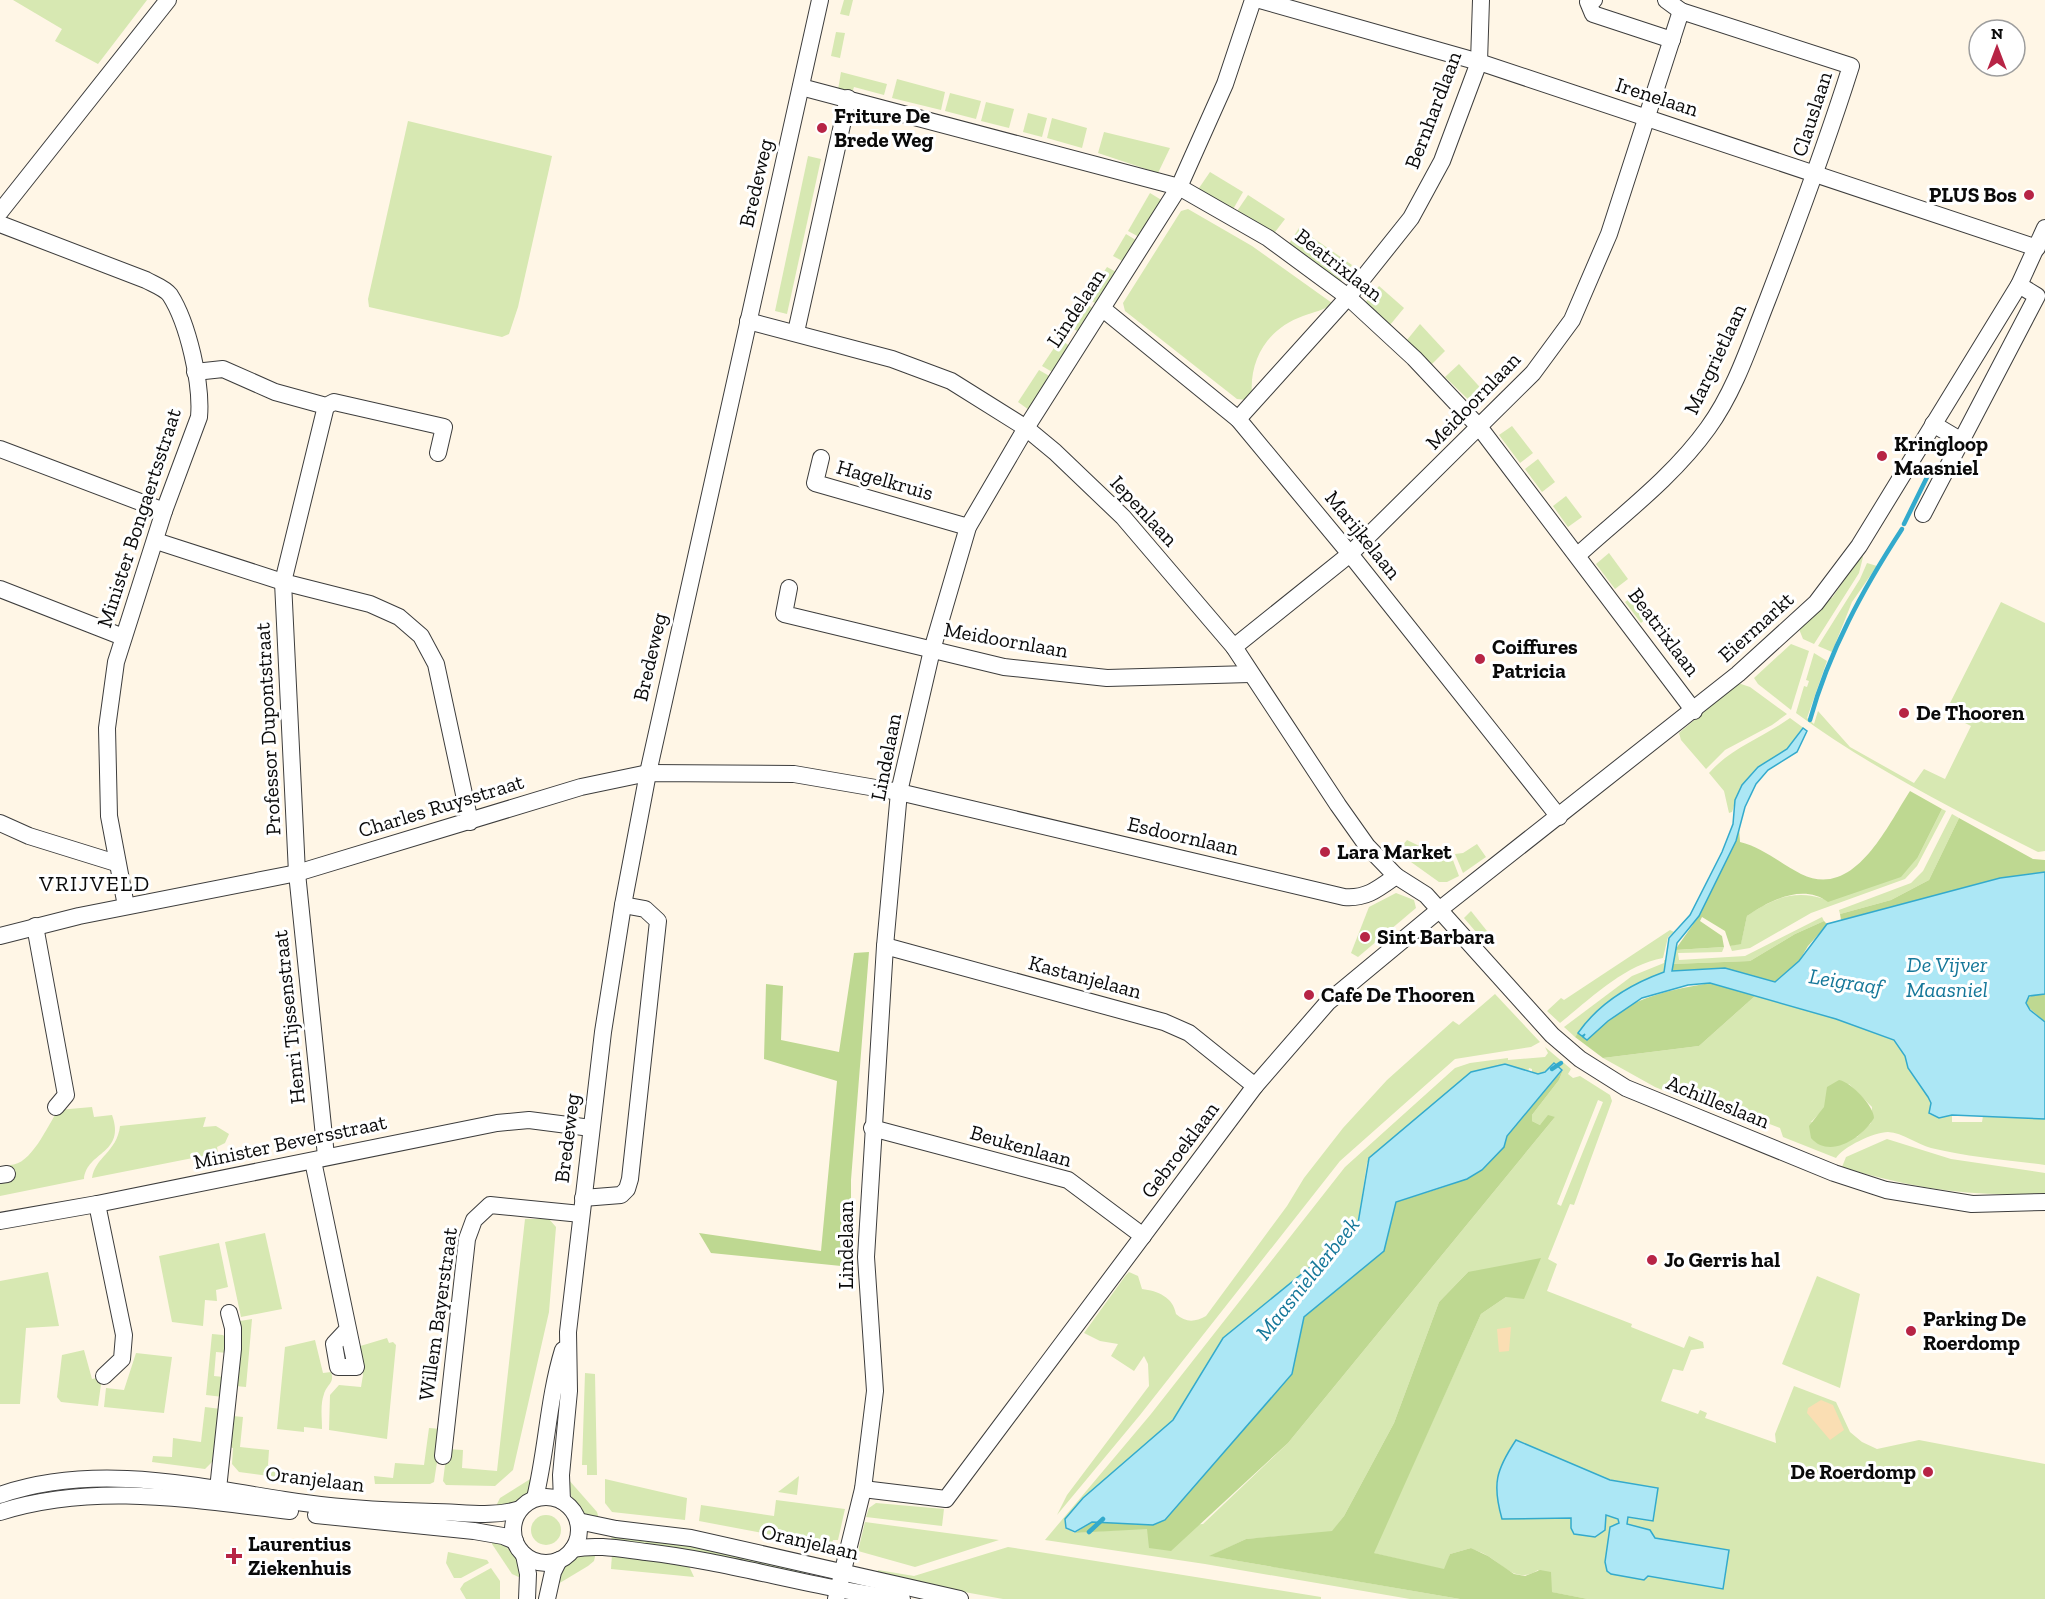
<svg xmlns="http://www.w3.org/2000/svg" width="2045" height="1599" font-family="'Zilla Slab',serif">
<style>
.green{fill:#d7e8b2;fill-rule:evenodd}
.forest{fill:#bed891}
.sand{fill:#fadeb3}
.water{fill:#ace7f5;stroke:#3ac;stroke-width:1.5}
.lines{fill:none;stroke-linecap:round;stroke-linejoin:round}
.stream{stroke:#3ac;stroke-width:4.5}
.minor-casing{stroke:#3d3d3d;stroke-width:18}
.minor{stroke:#fff;stroke-width:16}
.poi-dot{fill:#b72445;stroke:#fff;stroke-width:2}
.labels{text-anchor:middle;stroke-width:6;stroke-linejoin:round;paint-order:stroke}
.street-label{font-size:21px;fill:#0a0a0a;stroke:#fff}
.poi-label{font-size:21px;font-weight:bold;fill:#0a0a0a;stroke:#fff;text-anchor:start}
.neighbourhood-label{font-size:22px;letter-spacing:1.5px;fill:#0a0a0a;stroke:#fff}
.water-label{font-size:22px;font-style:italic;fill:#157799;stroke:#fff}
</style>
<rect width="100%" height="100%" fill="#fff6e6"/>
<!-- green -->
<g class="green">
<polygon points="13,0 147,0 98,64 55,41 62,29"/>
<polygon points="844,0 853,0 849,16 840,14"/>
<polygon points="836,32 845,33 840,58 831,56"/>
<polygon points="841,72 887,84 884,95 854,87 852,93 838,90"/>
<polygon points="897,79 945,92 941,110 892,98"/>
<polygon points="950,93 981,101 976,119 945,111"/>
<polygon points="986,102 1014,109 1009,128 981,121"/>
<polygon points="1028,113 1047,118 1042,137 1023,132"/>
<polygon points="1052,118 1087,128 1082,148 1047,138"/>
<polygon points="408,121 552,156 518,307 509,334 502,337 369,307 368,299"/>
<polygon points="1104,132 1170,148 1158,173 1098,153"/>
<polygon points="808,156 821,159 787,314 775,311"/>
<polygon points="1210,172 1243,192 1232,211 1197,191"/>
<polygon points="1150,193 1163,201 1141,238 1128,231"/>
<polygon points="1248,195 1285,219 1272,236 1235,214"/>
<path d="M1188,209l64,37 80,57c-10,9 -17,8 -29,13 -34,12 -54,42 -51,79l-6,5 -9,-1 -112,-88 -2,-8 58,-92z"/>
<polygon points="1299,228 1352,265 1339,284 1287,247"/>
<polygon points="1126,234 1139,242 1126,263 1113,256"/>
<polygon points="1107,267 1118,273 1098,305 1087,298"/>
<polygon points="1379,286 1404,308 1390,325 1365,303"/>
<polygon points="1084,302 1095,310 1080,333 1069,326"/>
<polygon points="1420,324 1445,351 1432,364 1407,340"/>
<polygon points="1060,339 1071,347 1054,373 1042,366"/>
<polygon points="1459,364 1486,394 1474,405 1445,377"/>
<polygon points="1039,370 1051,377 1029,410 1018,402"/>
<polygon points="1512,426 1533,453 1520,463 1499,435"/>
<polygon points="1538,459 1555,482 1542,492 1525,469"/>
<polygon points="1566,496 1582,517 1568,527 1553,506"/>
<polygon points="1609,553 1628,579 1615,589 1596,564"/>
<polygon points="1861,555 1863,557 1859,573 1814,644 1803,639 1799,629 1829,596 1832,598"/>
<polygon points="1867,563 1877,566 1852,602 1832,652 1818,646 1860,579"/>
<polygon points="1639,592 1654,612 1641,623 1625,602"/>
<path d="M2001,602l44,21v228l-7,1c-83,-42 -167,-84 -242,-139l8,-27 3,1 2,-6 -3,-1 8,-27 13,8 -20,57 7,6 4,-13 32,36 64,36 10,-14 21,10 26,-53 -26,-13z"/>
<polygon points="1791,644 1809,651 1791,710 1758,684 1754,678"/>
<polygon points="1738,683 1750,687 1787,714 1772,725 1725,750 1706,769 1681,740 1679,733"/>
<path d="M1790,718l15,11 -2,-2 -16,22 -35,24 -14,20 -6,19 -3,1 -5,-22 -15,-18c23,-26 53,-35 81,-55z"/>
<path d="M1942,809l4,2 -29,55 -12,13 -94,34 -61,35 -18,3 -2,-5 11,-3 6,-27c24,-17 48,-27 77,-17l94,-42z"/>
<polygon points="1952,814 1959,818 1929,880 1891,900 1840,914 1839,910 1911,883 1923,871"/>
<polygon points="1407,840 1444,858 1451,855 1459,876 1447,882 1439,882 1397,852"/>
<polygon points="1477,844 1486,857 1463,873 1455,854 1463,853"/>
<polygon points="1396,893 1414,900 1416,908 1358,957 1351,953 1369,907"/>
<polygon points="1471,911 1495,941 1488,946 1464,918"/>
<polygon points="1822,917 1824,921 1795,934 1750,961 1672,964 1675,950 1724,947 1722,952 1678,953 1679,960 1745,956"/>
<path d="M1670,930l4,2 -6,5 -5,21c-39,7 -73,41 -103,65l-13,-12 14,-13 3,2z"/>
<polygon points="1664,960 1666,960 1664,972 1608,1002 1575,1037 1564,1027 1632,976 1664,963"/>
<path d="M1495,994l45,48 -9,5 -76,12 -115,102 -200,254 -83,100 10,-20 82,-109 -1,-22 -4,-8 -10,15 -23,-15 7,-12 -18,-3 -16,-8 42,-58 3,-3 9,4 4,13c16,2 31,8 34,25 10,9 19,8 30,2l81,-110 17,-28 39,-50 44,-48 66,-59 6,4z"/>
<path d="M1755,996l81,23 58,21 11,16 3,12 20,29 3,6 -2,11 10,4 13,-3v7h30l1,-6 62,3v46c-38,-5 -77,-8 -114,-17 -14,-4 -28,-15 -43,-16 -14,0 -45,15 -52,26l-53,-21 -3,-9 -73,-28 -8,5 -44,-18 -52,-29 96,-12zM1849,1084l23,23 -1,16 -14,14 -46,-15z"/>
<path d="M1545,1047l26,22 -3,5 5,4 7,-2 30,19 2,6 -38,104 -4,-1 -22,55 9,5 -10,27 85,33 -1,3 53,21 5,-12 14,6 1,6 -13,2 -8,21 -10,-2 -12,32 37,13 2,-4 7,3 -2,5 3,1 68,24 -1,-9 19,-48 42,16 14,30 12,10 15,7 42,-9 126,24v135h-457l-37,-7 -13,-22c-21,14 -34,-4 -50,-14 -6,-4 -12,-5 -17,-8l-21,6 -5,16 -72,-17 108,-239 25,-17 -38,-25 -29,30 -45,121 -50,93 -12,16 -86,7 -36,17 250,43h-50l-205,-35 -160,-24 106,-126 194,-247 110,-99 15,-5 38,-5v2l37,-3 3,-4zM1505,1063l3,4 20,5 1,-4 3,1v4c11,2 15,-3 22,-10l9,7 -4,10 -27,35v6l8,4 15,-8 -267,326 -85,81 -128,9 -10,-5v-8l4,-6 104,-94 50,-82 134,-109 10,-66 6,-8 98,-83 33,-6zM1598,1100l5,2 -42,104 -4,-2z"/>
<path d="M92,1107l2,10 18,-2c14,39 -25,36 -28,64l-84,17v-16l12,-3 -2,-12c21,0 37,-38 48,-55z"/>
<path d="M206,1117l-3,10 13,-1 13,8 -4,9 -8,4 1,6 -126,25c3,-21 25,-26 28,-52z"/>
<path d="M1887,1139l64,20 94,14v20c-70,5 -136,-5 -203,-26l4,-10z"/>
<polygon points="525,1219 549,1219 556,1227 549,1312 513,1470 495,1486 446,1485 443,1481 447,1449 463,1450 462,1468 497,1471"/>
<polygon points="265,1233 282,1309 241,1317 225,1242"/>
<polygon points="219,1243 228,1287 216,1290 217,1301 205,1300 203,1326 172,1322 159,1256"/>
<polygon points="48,1272 59,1326 26,1328 20,1404 0,1404 0,1281"/>
<polygon points="1817,1276 1860,1294 1840,1388 1782,1364"/>
<polygon points="252,1319 246,1387 235,1386 240,1321"/>
<polygon points="212,1334 223,1335 229,1341 228,1353 216,1352 214,1376 224,1377 223,1397 206,1395"/>
<polygon points="387,1338 389,1343 393,1342 396,1345 387,1439 329,1430 330,1395 339,1385 361,1387 363,1375 357,1347"/>
<path d="M315,1340l8,33 8,-1c4,11 -4,12 -7,22 -4,10 -2,24 -2,35l-18,-2v5l-27,-3 8,-82z"/>
<polygon points="84,1350 92,1379 102,1377 98,1406 61,1402 57,1397 62,1355"/>
<polygon points="136,1353 172,1357 164,1413 104,1407 106,1388 124,1390"/>
<polygon points="585,1373 595,1374 597,1475 587,1475 587,1465 582,1465"/>
<polygon points="205,1407 221,1409 218,1447 214,1446 212,1462 205,1469 152,1462 153,1456 172,1457 173,1438 201,1442"/>
<polygon points="233,1416 243,1417 240,1447 269,1450 268,1465 275,1466 276,1470 285,1471 284,1478 239,1472 232,1464 233,1448 229,1447"/>
<polygon points="429,1428 442,1429 434,1482 430,1484 375,1484 374,1476 393,1478 395,1463 424,1465"/>
<path d="M535,1476c-4,22 -20,28 -40,32l5,-10z"/>
<polygon points="799,1476 797,1495 778,1492"/>
<path d="M568,1479l29,33 2,7c-22,-3 -29,-19 -31,-40z"/>
<polygon points="605,1479 687,1498 685,1520 612,1512 605,1503"/>
<polygon points="776,1500 845,1509 838,1540 833,1540 831,1546 699,1521 701,1505 774,1516"/>
<polygon points="876,1503 944,1509 942,1526 866,1517 869,1508"/>
<circle cx="546" cy="1530" r="15"/>
<polygon points="865,1522 999,1540 915,1567 858,1551"/>
<polygon points="612,1534 690,1543 806,1570 804,1578 611,1541"/>
<path d="M492,1539c21,9 25,19 31,40l-11,-5 -20,-30z"/>
<polygon points="1008,1547 1321,1597 1321,1599 1003,1599 876,1576 878,1570 914,1576"/>
<polygon points="448,1552 487,1560 489,1563 461,1578 454,1578 446,1563"/>
<path d="M596,1552l-2,9 -6,5 -30,18c6,-25 14,-27 38,-32z"/>
<polygon points="612,1554 688,1564 694,1577 611,1569"/>
<polygon points="491,1568 500,1581 500,1599 466,1599 460,1589 464,1583"/>
</g>
<!-- forest -->
<g class="forest">
<path d="M1910,791l32,18 -24,48 -17,20 -73,25c-25,-19 -60,-1 -81,14l-6,28 -11,2 -5,-15 -23,-14 -2,4 22,15 2,11 -49,3 24,-34 40,-88 1,14c22,5 41,22 61,32 53,26 85,-46 109,-83z"/>
<polygon points="1959,818 2033,859 2045,860 2045,872 2000,878 1841,920 1840,914 1891,900 1929,880"/>
<polygon points="1824,921 1827,924 1825,927 1808,946 1799,961 1775,982 1725,968 1672,971 1672,964 1750,961 1795,934"/>
<polygon points="869,952 851,1180 851,1267 711,1253 699,1233 821,1251 837,1081 764,1059 766,984 783,986 781,1040 839,1052 854,953"/>
<path d="M1710,983l45,13 -56,50 -96,12 -28,-21 3,-4 9,7c32,-40 76,-49 123,-57z"/>
<polygon points="2034,994 2045,994 2045,1022 2027,1006 2027,999"/>
<path d="M1563,1070l-4,10 -27,35v6l8,4 8,-10 7,2 -267,326 -117,108 -22,-3 -2,-19 -72,4 17,-11 61,3 12,-5 127,-146 12,-57 80,-66 12,-49c42,-14 92,-21 111,-66z"/>
<path d="M1839,1080c12,2 35,26 35,38 -11,19 -44,42 -63,20l-2,-12 15,-19 3,-20z"/>
<polygon points="1541,1258 1524,1299 1506,1297 1481,1314 1374,1553 1444,1569 1450,1554 1471,1548 1488,1556 1514,1574 1525,1576 1540,1570 1551,1572 1552,1592 1588,1599 1460,1599 1209,1556 1246,1539 1332,1531 1344,1516 1394,1423 1439,1302 1468,1272"/>
</g>
<!-- sand -->
<g class="sand">
<polygon points="1511,1327 1509,1351 1499,1352 1497,1329"/>
<polygon points="1821,1400 1833,1405 1844,1430 1830,1440 1807,1413 1808,1408"/>
</g>
<!-- water -->
<g class="water">
<path d="M1803,728l4,3 -10,21 -29,18 -12,14 -11,23 -9,34 -37,75 -22,27 -5,28 53,-3 50,14 24,-21 28,-37 173,-46 45,-6v122l-16,2 -3,7 4,7 15,12v97l-93,-4 -13,3 -10,-5 2,-10 -3,-6 -20,-29 -3,-12 -11,-16 -58,-21 -126,-36 -22,2 -46,13 -34,23 -21,19 -4,-3 2,-3 -3,2 -4,-3c21,-30 53,-49 86,-61l5,-34 21,-23 32,-63 11,-28 2,-24 7,-15 16,-18 29,-18z"/>
<polygon points="1554,1063 1562,1070 1507,1136 1504,1147 1482,1170 1467,1179 1396,1202 1384,1251 1304,1317 1292,1374 1165,1520 1153,1525 1092,1522 1075,1532 1066,1528 1065,1519 1083,1498 1173,1420 1223,1338 1357,1229 1369,1158 1471,1072 1505,1064 1538,1074 1545,1072"/>
<path d="M1516,1440l94,40 48,8 -5,33 -25,-4 -1,7 23,6 5,8 74,12 -6,39 -75,-13 -4,4 -33,-6 -4,-3 -2,-9 5,-35 9,-4 -1,-4 -12,-4 -1,15 -10,7 -21,-3 -3,-6v-10l-69,1c-10,-35 -6,-49 14,-79z"/>
</g>
<g class="lines">
<!-- stream -->
<g class="stream">
<polyline points="1904,524 1932,467"/>
<path d="M1810,720c19,-69 53,-131 92,-191"/>
<polyline points="1552,1069 1561,1063"/>
<polyline points="1089,1532 1103,1519"/>
</g>
<!-- minor casing -->
<g class="minor-casing">
<g id="minor">
<polyline points="1260,0 1479,62 2037,248"/>
<polyline points="1594,0 1588,2 1593,14 1672,40"/>
<polyline points="1666,0 1681,11"/>
<polyline points="801,87 1179,187 1268,238 1348,297 1414,358 1480,428 1694,711"/>
<polyline points="0,212 168,0"/>
<path d="M0,224l146,56c7,4 19,8 24,15 18,28 32,89 29,122l-35,94 -48,151 -9,66 2,88 17,90"/>
<polyline points="1103,309 1238,419 1350,554 1559,817"/>
<polyline points="748,321 892,359 951,381 1026,428 1055,452 1123,517 1234,647 1338,805 1367,846 1396,876"/>
<polyline points="796,332 848,98"/>
<polyline points="195,372 223,369 275,392 326,406 334,402 444,427 438,453"/>
<polyline points="1238,419 1348,297 1411,218 1442,161 1479,62 1481,0"/>
<polyline points="1933,424 1960,440"/>
<polyline points="0,449 164,511"/>
<polyline points="821,458 815,483 968,527"/>
<polyline points="1923,514 2037,296 2019,285"/>
<polyline points="156,541 283,582 370,604 399,617 421,636 436,664 470,822"/>
<polyline points="789,588 784,614 1004,667 1107,678 1250,674"/>
<polyline points="0,589 123,637"/>
<path d="M1234,647l116,-93 183,-181 39,-53 37,-86 72,-223 170,55c-25,79 -54,157 -84,235 -17,43 -32,90 -59,127 -35,49 -86,87 -130,127"/>
<polyline points="0,823 29,836 116,863"/>
<polyline points="35,926 66,1095 56,1107"/>
<path d="M0,936l79,-20 218,-43 284,-86 67,-14 146,1 105,18 445,105c22,2 34,-8 52,-21l30,19 126,140 28,24 46,29 208,85 52,17 86,14 73,-2"/>
<polyline points="885,946 1164,1022 1189,1033 1255,1086"/>
<polyline points="872,1128 1068,1180 1143,1236"/>
<polyline points="326,1156 297,873 283,582 326,406"/>
<polyline points="313,1161 356,1367 338,1367 334,1344 348,1329"/>
<polyline points="0,1175 7,1174"/>
<polyline points="583,1198 621,1195 627,1189 630,1179 658,921 645,909 623,905"/>
<polyline points="97,1204 124,1335 122,1359 104,1376"/>
<polyline points="0,1221 97,1204 497,1123 529,1120 591,1128"/>
<polyline points="443,1456 467,1239 474,1220 490,1205 581,1214"/>
<polyline points="218,1489 233,1349 233,1328 229,1313"/>
<polyline points="863,1489 946,1499 1255,1086 1328,1002 1439,910 1738,674 1816,603 1859,546 2019,285 2045,228"/>
<path d="M0,1495c92,-32 191,-10 284,5 49,8 100,11 150,12 28,0 59,6 86,-3"/>
<circle cx="546" cy="1530" r="33"/>
<path d="M535,1498c12,-49 13,-99 28,-148"/>
<polyline points="562,1501 561,1475 569,1391 568,1332 603,1032 623,905 648,773 820,0"/>
<path d="M0,1512c96,-30 193,-12 290,-1"/>
<polyline points="316,1515 474,1531 503,1536 515,1541"/>
<polyline points="578,1521 616,1529 691,1538 960,1599"/>
<path d="M573,1549c24,-5 48,0 73,3 86,10 170,37 256,47"/>
<polyline points="524,1555 528,1574 527,1599"/>
<polyline points="547,1599 553,1572 559,1560"/>
<polyline points="836,1599 863,1489 875,1391 866,1257 885,946 899,792 932,650 968,527 1026,428 1179,187 1225,84 1253,0"/>
</g>
</g>
<!-- minor -->
<use href="#minor" class="minor"/>
</g>
<!-- markers -->
<g class="poi-dot">
<circle cx="822" cy="128" r="6"/>
<circle cx="2029" cy="195" r="6"/>
<circle cx="1882" cy="456" r="6"/>
<circle cx="1480" cy="659" r="6"/>
<circle cx="1904" cy="713" r="6"/>
<circle cx="1325" cy="852" r="6"/>
<circle cx="1365" cy="937" r="6"/>
<circle cx="1309" cy="995" r="6"/>
<circle cx="1652" cy="1260" r="6"/>
<circle cx="1911" cy="1331" r="6"/>
<circle cx="1928" cy="1472" r="6"/>
<path d="M231 1547h6v6h6v6h-6v6h-6v-6h-6v-6h6z"/>
</g>
<g class="labels">
<!-- street labels -->
<g class="street-label">
<text transform="translate(1657 97) rotate(18)" y="7">Irenelaan</text>
<text transform="translate(1433 110) rotate(-69)" y="7">Bernhardlaan</text>
<text transform="translate(1812 114) rotate(-72)" y="7">Clauslaan</text>
<text transform="translate(756 183) rotate(-77)" y="7">Bredeweg</text>
<text transform="translate(1339 265) rotate(38)" y="7">Beatrixlaan</text>
<text transform="translate(1076 308) rotate(-57)" y="7">Lindelaan</text>
<text transform="translate(1715 359) rotate(-65)" y="7">Margrietlaan</text>
<text transform="translate(1473 401) rotate(-46)" y="7">Meidoornlaan</text>
<text transform="translate(885 480) rotate(16)" y="7">Hagelkruis</text>
<text transform="translate(1144 511) rotate(47)" y="7">Iepenlaan</text>
<text transform="translate(139 518) rotate(-72)" y="7">Minister Bongaertsstraat</text>
<text transform="translate(1363 535) rotate(51)" y="7">Marijkelaan</text>
<text transform="translate(1756 627) rotate(-42)" y="7">Eiermarkt</text>
<text transform="translate(1664 632) rotate(53)" y="7">Beatrixlaan</text>
<text transform="translate(1006 640) rotate(10)" y="7">Meidoornlaan</text>
<text transform="translate(650 657) rotate(-77)" y="7">Bredeweg</text>
<text transform="translate(268 729) rotate(-93)" y="7">Professor Dupontstraat</text>
<text transform="translate(886 757) rotate(-79)" y="7">Lindelaan</text>
<text transform="translate(441 806) rotate(-17)" y="7">Charles Ruysstraat</text>
<text transform="translate(1183 836) rotate(13)" y="7">Esdoornlaan</text>
<text transform="translate(1085 977) rotate(15)" y="7">Kastanjelaan</text>
<text transform="translate(289 1017) rotate(-96)" y="7">Henri Tijssenstraat</text>
<text transform="translate(1718 1102) rotate(22)" y="7">Achilleslaan</text>
<text transform="translate(567 1138) rotate(-83)" y="7">Bredeweg</text>
<text transform="translate(290 1142) rotate(-12)" y="7">Minister Beversstraat</text>
<text transform="translate(1021 1146) rotate(16)" y="7">Beukenlaan</text>
<text transform="translate(1180 1150) rotate(-53)" y="7">Gebroeklaan</text>
<text transform="translate(846 1245) rotate(-90)" y="7">Lindelaan</text>
<text transform="translate(438 1314) rotate(-82)" y="7">Willem Bayerstraat</text>
<text transform="translate(315 1479) rotate(7)" y="7">Oranjelaan</text>
<text transform="translate(810 1542) rotate(13)" y="7">Oranjelaan</text>
</g>
<!-- poi labels -->
<g class="poi-label">
<text x="834" y="123">Friture De<tspan x="834" dy="24">Brede Weg</tspan></text>
<text x="2017" y="202" text-anchor="end">PLUS Bos</text>
<text x="1894" y="451">Kringloop<tspan x="1894" dy="24">Maasniel</tspan></text>
<text x="1492" y="654">Coiffures<tspan x="1492" dy="24">Patricia</tspan></text>
<text x="1916" y="720">De Thooren</text>
<text x="1337" y="859">Lara Market</text>
<text x="1377" y="944">Sint Barbara</text>
<text x="1321" y="1002">Cafe De Thooren</text>
<text x="1664" y="1267">Jo Gerris hal</text>
<text x="1923" y="1326">Parking De<tspan x="1923" dy="24">Roerdomp</tspan></text>
<text x="1916" y="1479" text-anchor="end">De Roerdomp</text>
<text x="248" y="1551">Laurentius<tspan x="248" dy="24">Ziekenhuis</tspan></text>
</g>
<!-- neighbourhood labels -->
<g class="neighbourhood-label">
<text x="95" y="891">VRIJVELD</text>
</g>
<!-- water labels -->
<g class="water-label">
<text x="1947" y="972">De Vijver<tspan x="1947" dy="25">Maasniel</tspan></text>
<text transform="translate(1846 981) rotate(9)" y="8">Leigraaf</text>
<text transform="translate(1307 1278) rotate(-51)" y="8">Maasnielderbeek</text>
</g>
</g>
<!-- north arrow -->
<g transform="translate(1997 48)"><circle r="28" fill="#ffffff" stroke="#9d9d9d" stroke-width="1.5"/>
<path d="M0-4.5L10 22L0 15L-10 22Z" fill="#b72445"/>
<text y="-9" font-size="16" font-weight="bold" text-anchor="middle" fill="#0a0a0a">N</text>
</g>
</svg>
